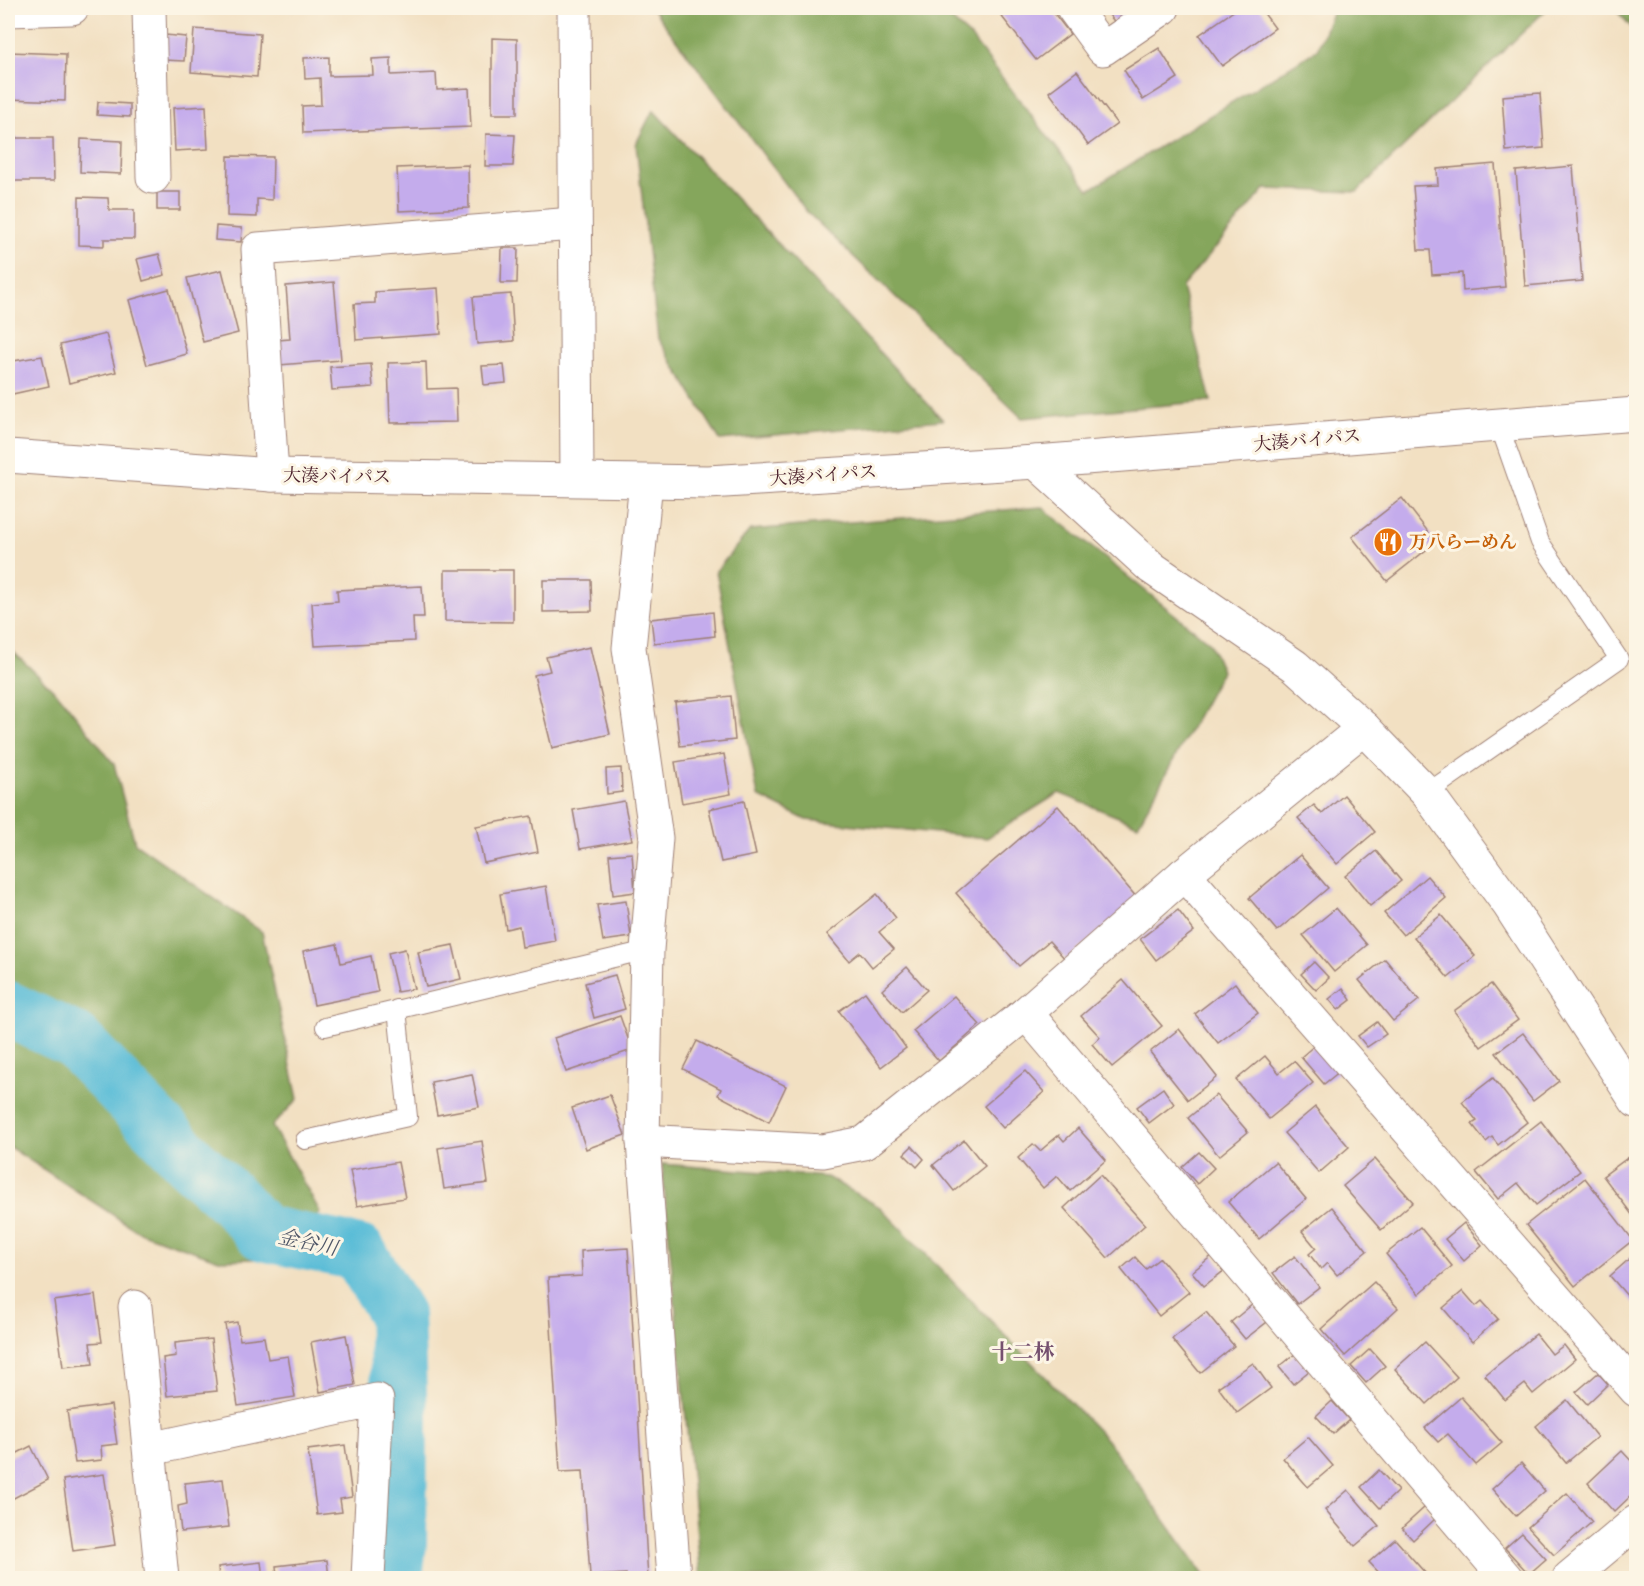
<svg xmlns="http://www.w3.org/2000/svg" width="1644" height="1586" font-family="Alegreya,'Noto Serif JP',serif">
<style>
.forest{fill:#85a65b;stroke:#686243;stroke-width:1.5}
.lines{fill:none;stroke-linecap:round;stroke-linejoin:round}
.river{stroke:#59bcd7;stroke-width:56}
.building{fill:#c4acec}
.lane-casing{stroke:#9e8076;stroke-width:20}
.street-casing{stroke:#9e8076;stroke-width:35}
.secondary-casing{stroke:#9e8076;stroke-width:35}
.highway-casing{stroke:#9e8076;stroke-width:35}
.lane{stroke:#fff;stroke-width:18}
.street{stroke:#fff;stroke-width:33}
.secondary{stroke:#fff;stroke-width:33}
.highway{stroke:#fff;stroke-width:33}
.labels{text-anchor:middle;stroke-width:6;stroke-linejoin:round;paint-order:stroke}
.street-label{font-size:18px;fill:#4a1f2b;stroke:#fcf5e5}
.food-label{font-size:18px;font-weight:bold;fill:#c56008;stroke:#fcf5e5;text-anchor:start}
.water-label{font-size:20px;font-style:italic;fill:#4f5667;stroke:#fcf5e5}
.quarter-label{font-size:21px;font-weight:bold;fill:#75506f;stroke:#fcf5e5}
</style>
<rect width="100%" height="100%" fill="#fcf5e5"/>
<filter id="ink" filterUnits="userSpaceOnUse"><feTurbulence type="fractalNoise" baseFrequency=".0167" numOctaves="2"/><feDisplacementMap in="SourceGraphic" scale="12" xChannelSelector="R" yChannelSelector="G"/><feConvolveMatrix kernelMatrix="1 2 1 2 8 2 1 2 1" color-interpolation-filters="sRGB"/></filter>
<filter id="wash" filterUnits="userSpaceOnUse"><feTurbulence type="fractalNoise" baseFrequency=".008" numOctaves="4" result="noise"/><feDisplacementMap in="SourceGraphic" scale="24" xChannelSelector="R" yChannelSelector="G"/><feGaussianBlur stdDeviation="1.35" result="paint"/><feColorMatrix in="noise" values="0 0 0 0 0 0 0 0 0 0 0 0 0 0 0 0 0 1.4 0 .05"/><feComposite in="paint" operator="in"/></filter>
<g filter="url(#wash)">
<rect width="100%" height="100%" fill="#f2e0c2"/>
<!-- forest -->
<g class="forest">
<polygon points="652,8 938,8 970,36 1089,190 1317,50 1334,8 1548,8 1357,192 1265,189 1182,287 1211,401 1022,418 807,212"/>
<polygon points="1613,8 1636,8 1636,32 1614,8"/>
<polygon points="653,110 943,420 720,440 658,339 636,144"/>
<polygon points="1042,507 1210,643 1222,671 1138,825 1059,793 987,838 806,820 758,796 716,571 750,530"/>
<polygon points="8,647 60,696 114,764 135,843 262,932 298,1099 272,1126 320,1212 295,1258 219,1260 139,1232 8,1146"/>
<polygon points="662,1164 827,1177 880,1207 1107,1440 1206,1578 701,1578"/>
</g>
<g class="lines">
<!-- river -->
<polyline class="river" points="8,1009 74,1040 190,1161 233,1200 263,1233 359,1253 396,1314 400,1419 399,1542 395,1578"/>
</g>
<g id="blocks">
<!-- building -->
<g class="building">
<polygon points="995,8 1050,8 1070,34 1036,60"/>
<polygon points="1104,8 1133,8 1135,11 1116,24"/>
<polygon points="1238,8 1260,8 1275,28 1222,66 1199,35"/>
<polygon points="194,29 260,34 257,77 191,72"/>
<polygon points="165,35 186,37 184,61 164,60"/>
<polygon points="492,38 517,39 517,114 492,114"/>
<polygon points="1159,48 1178,78 1143,100 1124,70"/>
<polygon points="8,52 66,54 65,101 8,99"/>
<polygon points="329,57 329,76 373,75 372,59 391,58 391,75 436,73 437,90 469,88 471,127 303,133 302,106 321,105 320,78 305,79 304,58"/>
<polygon points="1077,71 1117,124 1088,145 1049,92"/>
<polygon points="1540,93 1544,148 1506,151 1502,96"/>
<polygon points="98,102 130,104 130,117 97,115"/>
<polygon points="206,106 208,149 175,151 173,108"/>
<polygon points="486,134 515,135 513,166 485,166"/>
<polygon points="8,138 53,138 54,181 8,181"/>
<polygon points="81,139 122,141 121,174 80,172"/>
<polygon points="228,156 273,157 272,200 257,199 257,217 227,216"/>
<polygon points="1495,164 1505,287 1463,291 1462,273 1432,275 1430,250 1418,250 1413,186 1438,185 1437,169"/>
<polygon points="468,165 469,208 399,211 397,168"/>
<polygon points="1573,166 1582,281 1525,286 1516,171"/>
<rect x="157" y="192" width="23" height="18"/>
<polygon points="79,197 108,198 109,210 134,210 134,239 104,239 104,246 79,245"/>
<polygon points="216,226 242,228 241,242 215,240"/>
<polygon points="502,248 518,248 517,283 501,283"/>
<polygon points="159,254 165,275 143,281 137,259"/>
<polygon points="222,270 238,333 203,342 187,278"/>
<polygon points="334,282 341,360 279,365 278,340 290,339 286,286"/>
<polygon points="438,288 441,334 356,340 354,304 375,303 375,292"/>
<polygon points="169,289 187,354 147,365 129,300"/>
<polygon points="511,294 514,341 477,344 473,297"/>
<polygon points="106,334 116,372 69,383 60,345"/>
<polygon points="42,356 49,386 8,395 8,362"/>
<polygon points="426,362 427,389 456,388 457,422 390,423 388,363"/>
<polygon points="371,364 373,387 332,390 330,367"/>
<polygon points="504,365 506,383 484,385 482,366"/>
<polygon points="1402,498 1436,542 1387,581 1352,537"/>
<polygon points="445,570 513,570 513,622 445,621"/>
<polygon points="543,580 591,580 592,611 543,612"/>
<polygon points="422,586 424,617 413,617 414,641 315,646 312,603 338,601 337,590"/>
<polygon points="713,612 715,636 654,643 651,619"/>
<polygon points="590,647 610,734 552,748 534,675 550,671 546,657"/>
<polygon points="731,696 735,740 680,746 675,702"/>
<polygon points="724,754 731,794 682,803 675,762"/>
<polygon points="621,768 622,792 607,794 606,769"/>
<polygon points="1344,795 1375,832 1337,864 1298,818 1314,805 1322,814"/>
<polygon points="624,801 632,840 580,849 573,810"/>
<polygon points="744,801 756,855 721,862 709,809"/>
<polygon points="1058,806 1138,899 1066,960 1049,941 1019,966 956,893"/>
<polygon points="531,816 538,852 484,863 476,826"/>
<polygon points="1376,851 1401,881 1370,906 1345,876"/>
<polygon points="632,853 635,892 613,895 609,855"/>
<polygon points="1300,855 1328,888 1277,931 1249,898"/>
<polygon points="1427,876 1446,898 1403,935 1384,913"/>
<polygon points="546,886 555,941 522,947 519,926 506,929 500,894"/>
<polygon points="877,894 896,918 879,932 894,949 872,967 860,952 849,961 827,934"/>
<polygon points="626,901 631,937 603,941 597,905"/>
<polygon points="1336,908 1367,945 1334,972 1303,935"/>
<polygon points="1178,910 1194,931 1156,960 1140,939"/>
<polygon points="1441,915 1475,956 1448,978 1414,937"/>
<polygon points="337,944 341,963 371,956 378,992 314,1005 303,951"/>
<polygon points="453,945 461,979 426,987 418,952"/>
<polygon points="405,949 414,989 397,992 388,953"/>
<polygon points="1385,959 1419,1000 1393,1021 1359,980"/>
<polygon points="1314,962 1329,978 1316,990 1301,974"/>
<polygon points="907,967 927,990 902,1012 882,990"/>
<polygon points="615,975 625,1009 594,1018 585,983"/>
<polygon points="1123,980 1162,1026 1112,1067 1092,1044 1100,1037 1081,1016"/>
<polygon points="1235,983 1258,1013 1218,1043 1195,1014"/>
<polygon points="1491,984 1518,1020 1481,1047 1454,1011"/>
<polygon points="1343,988 1351,1000 1338,1010 1329,999"/>
<polygon points="865,992 906,1048 881,1067 839,1011"/>
<polygon points="954,996 980,1025 939,1061 913,1031"/>
<polygon points="620,1016 632,1050 566,1072 554,1038"/>
<polygon points="1377,1022 1386,1034 1367,1047 1358,1036"/>
<polygon points="1179,1029 1217,1077 1188,1100 1150,1052"/>
<polygon points="1523,1033 1559,1081 1533,1101 1496,1053"/>
<polygon points="697,1041 786,1086 769,1122 718,1095 721,1089 683,1069"/>
<polygon points="1316,1044 1340,1071 1324,1084 1301,1057"/>
<polygon points="1265,1056 1279,1073 1294,1061 1313,1083 1269,1119 1236,1080"/>
<polygon points="1025,1071 1044,1092 1003,1128 984,1106"/>
<polygon points="472,1074 479,1107 437,1115 431,1082"/>
<polygon points="1493,1078 1527,1122 1498,1145 1492,1137 1486,1142 1472,1124 1477,1121 1462,1102"/>
<polygon points="1163,1088 1174,1104 1149,1123 1137,1107"/>
<polygon points="610,1095 625,1135 586,1149 572,1108"/>
<polygon points="1216,1095 1248,1132 1219,1156 1188,1118"/>
<polygon points="1315,1107 1349,1147 1319,1173 1284,1133"/>
<polygon points="1541,1121 1580,1171 1536,1205 1518,1183 1498,1199 1476,1172"/>
<polygon points="1078,1128 1106,1160 1070,1191 1057,1176 1043,1188 1018,1158 1033,1144 1040,1151 1059,1135 1064,1141"/>
<polygon points="964,1140 985,1166 954,1191 933,1165"/>
<polygon points="482,1141 488,1183 444,1189 438,1148"/>
<polygon points="912,1146 924,1159 917,1167 904,1154"/>
<polygon points="1199,1152 1214,1168 1197,1184 1182,1167"/>
<polygon points="1630,1156 1636,1164 1636,1220 1603,1176"/>
<polygon points="1375,1159 1413,1202 1381,1230 1343,1186"/>
<polygon points="398,1162 405,1198 357,1206 350,1170"/>
<polygon points="1275,1162 1306,1199 1259,1239 1228,1202"/>
<polygon points="1100,1175 1145,1225 1108,1258 1064,1208"/>
<polygon points="1585,1178 1633,1240 1575,1286 1526,1225"/>
<polygon points="1332,1207 1367,1251 1337,1275 1327,1263 1321,1269 1309,1254 1316,1248 1302,1231"/>
<polygon points="1464,1223 1482,1245 1464,1261 1445,1239"/>
<polygon points="1420,1227 1452,1266 1419,1294 1386,1254"/>
<polygon points="628,1248 648,1578 626,1578 626,1574 590,1576 583,1471 560,1472 548,1278 582,1276 581,1251"/>
<polygon points="1636,1253 1636,1306 1610,1276"/>
<polygon points="1213,1255 1225,1270 1204,1286 1192,1272"/>
<polygon points="1295,1256 1319,1287 1297,1304 1273,1273"/>
<polygon points="1135,1257 1146,1269 1160,1258 1189,1292 1159,1316 1121,1269"/>
<polygon points="1374,1282 1398,1308 1345,1356 1321,1329"/>
<polygon points="1463,1291 1476,1306 1482,1301 1498,1319 1472,1342 1443,1308"/>
<polygon points="95,1295 102,1342 90,1343 93,1364 63,1367 54,1301"/>
<polygon points="1253,1304 1267,1322 1245,1339 1231,1322"/>
<polygon points="1206,1312 1234,1346 1200,1373 1172,1339"/>
<polygon points="237,1322 240,1340 264,1337 268,1359 288,1356 295,1397 238,1406 225,1324"/>
<polygon points="1536,1334 1552,1354 1564,1345 1575,1359 1533,1394 1525,1384 1505,1400 1485,1375"/>
<polygon points="346,1335 355,1385 320,1392 311,1342"/>
<polygon points="211,1339 217,1391 167,1396 163,1358 176,1356 175,1343"/>
<polygon points="1425,1342 1457,1377 1427,1404 1395,1369"/>
<polygon points="1370,1349 1385,1366 1366,1383 1351,1366"/>
<polygon points="1295,1354 1309,1371 1293,1384 1279,1367"/>
<polygon points="1253,1363 1271,1388 1237,1413 1218,1387"/>
<polygon points="1598,1373 1608,1384 1587,1404 1576,1392"/>
<polygon points="1461,1397 1502,1443 1476,1465 1448,1434 1438,1442 1425,1428"/>
<polygon points="1567,1400 1597,1437 1566,1463 1536,1426"/>
<polygon points="1332,1401 1349,1420 1333,1434 1316,1416"/>
<polygon points="111,1405 117,1444 101,1446 102,1460 75,1463 67,1411"/>
<polygon points="1308,1437 1333,1466 1308,1487 1283,1458"/>
<polygon points="345,1445 352,1497 340,1499 342,1512 317,1515 308,1450"/>
<polygon points="31,1446 48,1480 8,1501 8,1458"/>
<polygon points="1622,1451 1636,1466 1636,1491 1614,1512 1588,1483"/>
<polygon points="1521,1463 1545,1491 1516,1516 1492,1489"/>
<polygon points="1379,1470 1398,1491 1380,1508 1361,1487"/>
<polygon points="104,1474 115,1545 73,1551 63,1480"/>
<polygon points="223,1479 229,1527 181,1532 178,1506 187,1504 185,1483"/>
<polygon points="1348,1490 1379,1526 1355,1546 1325,1510"/>
<polygon points="1567,1493 1592,1522 1554,1555 1528,1527"/>
<polygon points="1425,1507 1435,1519 1413,1540 1402,1528"/>
<polygon points="1522,1533 1546,1559 1529,1574 1505,1548"/>
<polygon points="1395,1539 1426,1574 1421,1578 1384,1578 1369,1562"/>
<polygon points="327,1560 329,1578 277,1578 276,1566"/>
<polygon points="261,1562 263,1578 219,1578 218,1567"/>
</g>
</g>
</g>
<g filter="url(#ink)">
<use href="#blocks" fill-opacity="0" stroke="#9e8076" stroke-width="1.5"/>
<g class="lines">
<!-- lane casing -->
<g class="lane-casing">
<g id="lane">
<polyline points="1427,793 1619,659 1540,542 1499,425"/>
<polyline points="325,1027 647,950"/>
<polyline points="305,1140 408,1117 397,1009"/>
</g>
</g>
<!-- street casing -->
<g class="street-casing">
<g id="street">
<polyline points="149,8 153,177"/>
<polyline points="1073,8 1103,49 1163,8"/>
<polyline points="8,10 72,8"/>
<polyline points="272,475 258,249 573,224"/>
<polyline points="646,482 629,648 656,838 647,950 643,1141 674,1578"/>
<polyline points="1184,874 1636,1390"/>
<polyline points="1026,1013 1506,1578"/>
<polyline points="643,1141 823,1151 864,1143 1026,1013 1184,874 1364,728"/>
<polyline points="135,1307 162,1578"/>
<polyline points="150,1449 377,1400 368,1578"/>
<polyline points="1569,1578 1636,1522"/>
</g>
</g>
<!-- secondary casing -->
<g class="secondary-casing">
<g id="secondary">
<polyline points="574,8 577,479"/>
<polyline points="1036,462 1152,568 1295,666 1364,728 1427,793 1509,905 1636,1101"/>
</g>
</g>
<!-- highway casing -->
<g class="highway-casing">
<polyline id="highway" points="8,456 272,475 708,482 1036,462 1636,414"/>
</g>
<!-- lane -->
<use href="#lane" class="lane"/>
<!-- street -->
<use href="#street" class="street"/>
<!-- secondary -->
<use href="#secondary" class="secondary"/>
<!-- highway -->
<use href="#highway" class="highway"/>
</g>
</g>
<!-- icons -->
<defs>
<g id="restaurant-disc" transform="scale(1.5)"><circle r="9.5" fill="#e8710a" stroke="#fcf5e5"/><path d="M-5-6h1v4h1v-4h1v4h1v-4h1v5L-1.5 .5V6h-2V.5L-5-1ZM5-6V6H3V1.5H1.5Q1.5-4 5-6Z" fill="#fff"/></g>
</defs>
<g fill-rule="evenodd">
<use href="#restaurant-disc" x="1388" y="542"/>
</g>
<g class="labels">
<!-- street labels -->
<g class="street-label">
<text transform="translate(1307 440) rotate(-5)" y="6">大湊バイパス</text>
<text transform="translate(823 475) rotate(-4)" y="6">大湊バイパス</text>
<text transform="translate(337 476) rotate(1)" y="6">大湊バイパス</text>
</g>
<!-- food labels -->
<g class="food-label">
<text x="1409" y="548">万八らーめん</text>
</g>
<!-- water labels -->
<g class="water-label">
<text transform="translate(308 1242) rotate(12)" y="7">金谷川</text>
</g>
<!-- quarter labels -->
<g class="quarter-label">
<text x="1023" y="1359">十二林</text>
</g>
</g>
<!-- margin -->
<rect width="1644" height="1586" fill="none" stroke="#fcf5e5" stroke-width="30"/>
</svg>
